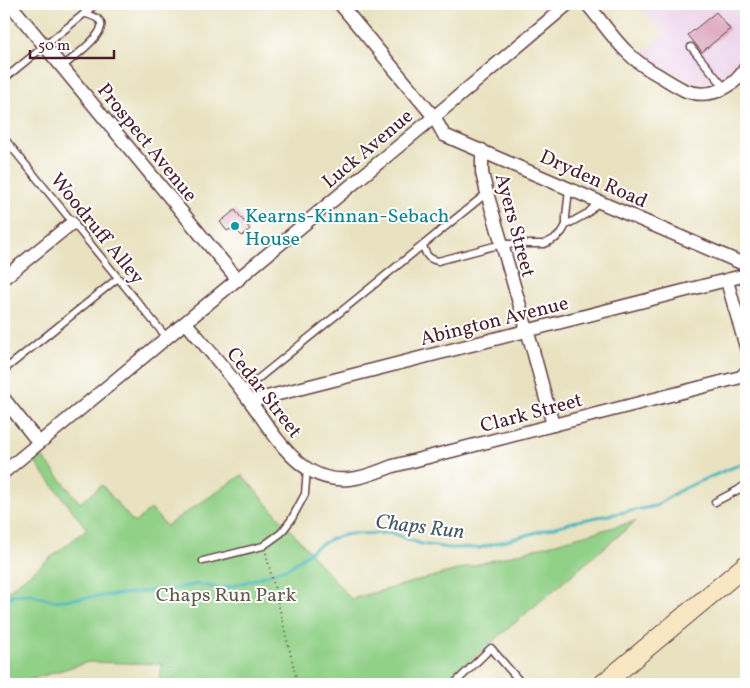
<svg xmlns="http://www.w3.org/2000/svg" width="750" height="688" font-family="Vollkorn,serif">
<style>
.built{fill:#ecd1ea}
.green{fill:#91d087;stroke:#6e7859}
.lines{fill:none;stroke-linecap:round;stroke-linejoin:round}
.stream{stroke:#45b5bd;stroke-width:3}
.building{fill:#dba2b9}
.lane-casing{stroke:#623c42;stroke-width:9}
.street-casing{stroke:#623c42;stroke-width:15}
.secondary-casing{stroke:#623c42;stroke-width:21}
.path{stroke:#623c42;stroke-width:2;stroke-dasharray:1 4;stroke-linecap:butt}
.lane{stroke:#fff;stroke-width:6}
.street{stroke:#fff;stroke-width:12}
.secondary{stroke:#f9e7c3;stroke-width:19}
.culture-dot{fill:#0f9aa8;stroke:#fff;stroke-width:2}
.labels{text-anchor:middle;stroke-width:4;stroke-linejoin:round;paint-order:stroke}
.street-label{font-size:20px;fill:#4a1f2b;stroke:#fff}
.culture-label{font-size:20px;fill:#0d838f;stroke:#fff;text-anchor:start}
.park-label{font-size:20px;fill:#635d4b;stroke:#fff}
.water-label{font-size:21px;font-style:italic;fill:#485b65;stroke:#fff}
</style>
<rect width="100%" height="100%" fill="#fff"/>
<filter id="ink" filterUnits="userSpaceOnUse"><feTurbulence type="fractalNoise" baseFrequency=".02" numOctaves="2"/><feDisplacementMap in="SourceGraphic" scale="10" xChannelSelector="R" yChannelSelector="G"/><feConvolveMatrix kernelMatrix="1 2 1 2 8 2 1 2 1" color-interpolation-filters="sRGB"/></filter>
<filter id="wash" filterUnits="userSpaceOnUse"><feTurbulence type="fractalNoise" baseFrequency=".0096" numOctaves="4" result="noise"/><feDisplacementMap in="SourceGraphic" scale="20" xChannelSelector="R" yChannelSelector="G"/><feGaussianBlur stdDeviation="1.12" result="paint"/><feColorMatrix in="noise" values="0 0 0 0 0 0 0 0 0 0 0 0 0 0 0 0 0 1.4 0 .05"/><feComposite in="paint" operator="in"/></filter>
<g filter="url(#wash)">
<rect width="100%" height="100%" fill="#e9e2c1"/>
<!-- built -->
<polygon class="built" points="637,4 738,4 741,50 737,62 732,70 724,76 705,83 693,81 683,77 657,63 643,53 664,34"/>
<!-- green -->
<polygon class="green" points="40,454 80,503 102,485 134,523 151,509 166,526 242,475 351,599 636,521 442,684 159,684 162,664 88,662 16,684 4,684 4,594 87,529 33,460"/>
<g class="lines">
<!-- stream -->
<polyline class="stream" points="4,604 12,595 30,594 54,601 179,588 198,584 221,589 246,582 290,567 316,547 333,538 349,534 392,533 421,544 449,548 479,548 577,521 656,506 677,492 698,482 746,462"/>
</g>
<g id="blocks">
<!-- building -->
<g class="building">
<polygon points="716,12 730,29 702,52 688,35"/>
<polygon points="235,210 250,229 242,236 235,229 232,231 230,229 227,231 220,222"/>
</g>
</g>
</g>
<g filter="url(#ink)">
<use href="#blocks" fill-opacity="0" stroke="#623c42" stroke-width="1"/>
<g class="lines">
<!-- lane casing -->
<g class="lane-casing">
<g id="lane">
<polyline points="691,47 725,88"/>
<path d="M62,67c9,-8 49,-36 37,-47 -4,-4 -11,-5 -15,-7"/>
<polyline points="4,79 96,4"/>
<polyline points="4,138 167,338"/>
<polyline points="566,225 566,217 569,189"/>
<path d="M423,246c3,9 5,13 15,15l64,-17h42l12,-6 6,-6 4,-7 22,-12 11,-12"/>
<polyline points="4,370 118,278"/>
<polyline points="243,391 487,193"/>
<polyline points="715,502 738,490 746,484"/>
<polyline points="203,561 263,546 281,533 291,520 305,494 307,468"/>
<polyline points="454,684 491,648 522,684"/>
</g>
</g>
<!-- street casing -->
<g class="street-casing">
<g id="street">
<polyline points="10,4 238,280"/>
<polyline points="340,4 434,117 444,135 746,265"/>
<path d="M587,4c14,16 26,35 42,50 9,9 20,16 31,22 8,5 16,10 24,14 23,10 50,-1 62,-23"/>
<polyline points="482,150 482,173 487,193 532,347 553,425"/>
<polyline points="4,278 72,223"/>
<polyline points="727,281 746,347"/>
<path d="M186,323c21,25 43,50 63,77 25,33 50,84 100,79 16,-1 30,-8 44,-13l348,-89 5,-5"/>
<polyline points="4,399 39,443"/>
<polyline points="251,401 746,275"/>
<polyline points="4,472 434,117 568,4"/>
</g>
</g>
<!-- secondary casing -->
<g class="secondary-casing">
<polyline id="secondary" points="603,684 746,565"/>
</g>
<!-- path -->
<polyline class="path" points="266,553 297,681 279,684"/>
<!-- lane -->
<use href="#lane" class="lane"/>
<!-- street -->
<use href="#street" class="street"/>
<!-- secondary -->
<use href="#secondary" class="secondary"/>
</g>
</g>
<!-- markers -->
<circle class="culture-dot" cx="235" cy="226" r="5"/>
<g class="labels">
<!-- street labels -->
<g class="street-label">
<text transform="translate(148 142) rotate(51)" y="7">Prospect Avenue</text>
<text transform="translate(367 148) rotate(-40)" y="7">Luck Avenue</text>
<text transform="translate(594 178) rotate(24)" y="7">Dryden Road</text>
<text transform="translate(516 225) rotate(75)" y="7">Ayers Street</text>
<text transform="translate(98 228) rotate(51)" y="7">Woodruff Alley</text>
<text transform="translate(494 320) rotate(-14)" y="7">Abington Avenue</text>
<text transform="translate(265 392) rotate(52)" y="7">Cedar Street</text>
<text transform="translate(531 412) rotate(-15)" y="7">Clark Street</text>
</g>
<!-- culture labels -->
<g class="culture-label">
<text x="245" y="222">Kearns-Kinnan-Sebach<tspan x="245" dy="23">House</tspan></text>
</g>
<!-- park labels -->
<g class="park-label">
<text x="226" y="601">Chaps Run Park</text>
</g>
<!-- water labels -->
<g class="water-label">
<text transform="translate(420 526) rotate(7)" y="7">Chaps Run</text>
</g>
</g>
<!-- margin -->
<rect width="750" height="688" fill="none" stroke="#fff" stroke-width="20"/>
<!-- scale -->
<path d="M30 50v8h84v-8" fill="none" stroke="#4a1f2b" stroke-width="2.5"/>
<text x="38" y="50" font-size="15" fill="#4a1f2b" stroke="#ffffff" stroke-width="4" paint-order="stroke">50 m</text>
</svg>
